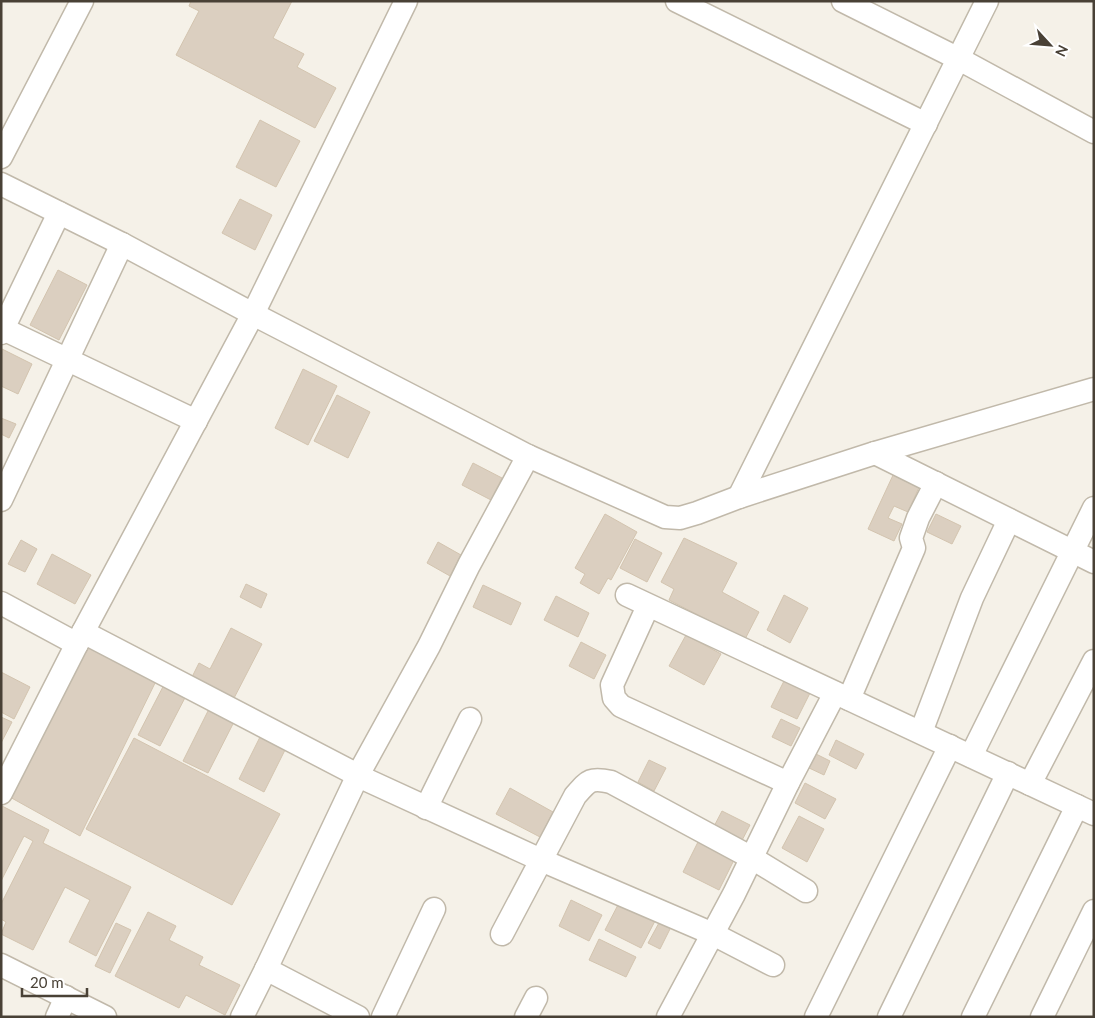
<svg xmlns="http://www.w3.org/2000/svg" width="1095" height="1018" font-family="Lato,sans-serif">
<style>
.building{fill:#dbcfc0;stroke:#d3c4af}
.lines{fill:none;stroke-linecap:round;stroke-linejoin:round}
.minor-casing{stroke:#c1b9aa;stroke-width:25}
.minor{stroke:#fff;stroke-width:22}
</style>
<rect width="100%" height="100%" fill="#f5f1e8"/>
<!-- building -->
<g class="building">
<polygon points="191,1 292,1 273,38 304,54 297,67 336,88 315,128 176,55 199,11 189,6"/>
<polygon points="260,120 300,141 276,187 236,167"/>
<polygon points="240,199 272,215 255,250 222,233"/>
<polygon points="58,270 87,285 59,340 30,325"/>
<polygon points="2,349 32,364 18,394 1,386"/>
<polygon points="303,369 337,386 308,445 275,428"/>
<polygon points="337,395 370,412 348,458 314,441"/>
<polygon points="1,418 16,424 9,438 1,434"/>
<polygon points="473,463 502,478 491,500 462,485"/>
<polygon points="894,473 920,485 908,512 894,506 888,518 902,524 894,541 868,529"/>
<polygon points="605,514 637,532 611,580 608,578 599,594 580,583 585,574 575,568"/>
<polygon points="936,514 961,526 952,544 927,532"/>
<polygon points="684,538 737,563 722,592 759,612 742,645 733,633 669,600 674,589 661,582"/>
<polygon points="635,539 662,553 647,582 620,568"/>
<polygon points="21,540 37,549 25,572 8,564"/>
<polygon points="438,542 461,555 450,576 427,563"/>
<polygon points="52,554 91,575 75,604 37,584"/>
<polygon points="246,584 267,594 261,608 240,597"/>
<polygon points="483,585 521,603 511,625 473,607"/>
<polygon points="784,595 808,608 790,643 767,630"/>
<polygon points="556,596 589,613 578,637 544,620"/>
<polygon points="231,628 262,644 232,702 190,681 199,663 210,669"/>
<polygon points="686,635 721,654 704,685 669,666"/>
<polygon points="87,642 157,679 80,836 8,796"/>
<polygon points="581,642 606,655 594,679 569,666"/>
<polygon points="1,672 30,687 14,719 1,712"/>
<polygon points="786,677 812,689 797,719 771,707"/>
<polygon points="167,679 189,690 160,746 138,735"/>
<polygon points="212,703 237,716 208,773 183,761"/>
<polygon points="1,717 12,722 1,743"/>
<polygon points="781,719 800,728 791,746 772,737"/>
<polygon points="260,737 285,750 264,792 239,779"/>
<polygon points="134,738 280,814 232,905 86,829"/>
<polygon points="836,740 864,754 856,769 829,755"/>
<polygon points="814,753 830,761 824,775 807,767"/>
<polygon points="649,760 666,768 654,791 638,782"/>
<polygon points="805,783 836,799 825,819 795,803"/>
<polygon points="510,788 553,812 540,837 496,814"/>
<polygon points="2,806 49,830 43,843 131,887 96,956 69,942 90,900 65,887 33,950 1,934 6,922 1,919 1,904 33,841 24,836 1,881"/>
<polygon points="722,811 750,825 738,848 710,834"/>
<polygon points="799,816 824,829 807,862 782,848"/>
<polygon points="700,838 736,856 719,890 683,872"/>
<polygon points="571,900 602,915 589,941 559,926"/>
<polygon points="620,901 656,919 641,948 605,930"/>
<polygon points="148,912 176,926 169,940 203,957 199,965 240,985 225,1015 186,995 179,1008 115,976"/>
<polygon points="660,921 671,927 660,949 648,943"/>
<polygon points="116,923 131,930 110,973 95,966"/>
<polygon points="599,939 636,957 626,977 589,960"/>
</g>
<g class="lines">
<!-- minor casing -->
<g class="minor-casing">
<g id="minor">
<polyline points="677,1 926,124"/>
<polyline points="843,1 959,59 1094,132"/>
<polyline points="1,157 82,1"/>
<polyline points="1,184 122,244 253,314 528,456 665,517 680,518 697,513 739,497 875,453 1094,389"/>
<polyline points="1,328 196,421"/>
<polyline points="1,333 59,213"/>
<polyline points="875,453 1094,562"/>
<polyline points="739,497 987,1"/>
<polyline points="1,500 122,244"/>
<polyline points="627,595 1094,814"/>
<polyline points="1,603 77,644"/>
<polyline points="648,606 612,685 614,698 621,706 788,783"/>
<polyline points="83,632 369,781 541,860 713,934 773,965"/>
<polyline points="849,699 914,548 911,538 918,518 936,483"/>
<polyline points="921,732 972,598 1009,520"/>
<polyline points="971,756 1094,508"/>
<polyline points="1030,784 1094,661"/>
<polyline points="1,793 83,632 253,314 406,1"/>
<polyline points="426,808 470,719"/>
<path d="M502,934l73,-138c13,-15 15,-19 36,-14l141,76 54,33"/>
<polyline points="1,965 105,1017"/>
<polyline points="57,1017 66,997"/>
<polyline points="242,1017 266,969"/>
<polyline points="358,1017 266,969 358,775 429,646 469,565 528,456"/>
<polyline points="383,1017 434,909"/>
<polyline points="526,1017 536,998"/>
<polyline points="668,1017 734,894 788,783 835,693"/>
<polyline points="816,1017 950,746"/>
<polyline points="889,1017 1008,773"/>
<polyline points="973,1017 1077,806"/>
<polyline points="1042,1017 1094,911"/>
</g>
</g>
<!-- minor -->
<use href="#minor" class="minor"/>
</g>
<!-- border -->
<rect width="1095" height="1018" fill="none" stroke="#494136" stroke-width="5"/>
<!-- north arrow -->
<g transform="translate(1050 45) rotate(116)" stroke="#ffffff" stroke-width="4" paint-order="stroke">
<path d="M0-4L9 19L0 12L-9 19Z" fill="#494136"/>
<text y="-8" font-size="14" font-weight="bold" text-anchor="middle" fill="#494136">N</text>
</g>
<!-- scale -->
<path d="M22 988v8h65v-8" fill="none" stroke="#494136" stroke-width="2.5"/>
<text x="30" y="988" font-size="15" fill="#494136" stroke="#ffffff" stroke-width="4" paint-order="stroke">20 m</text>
</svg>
